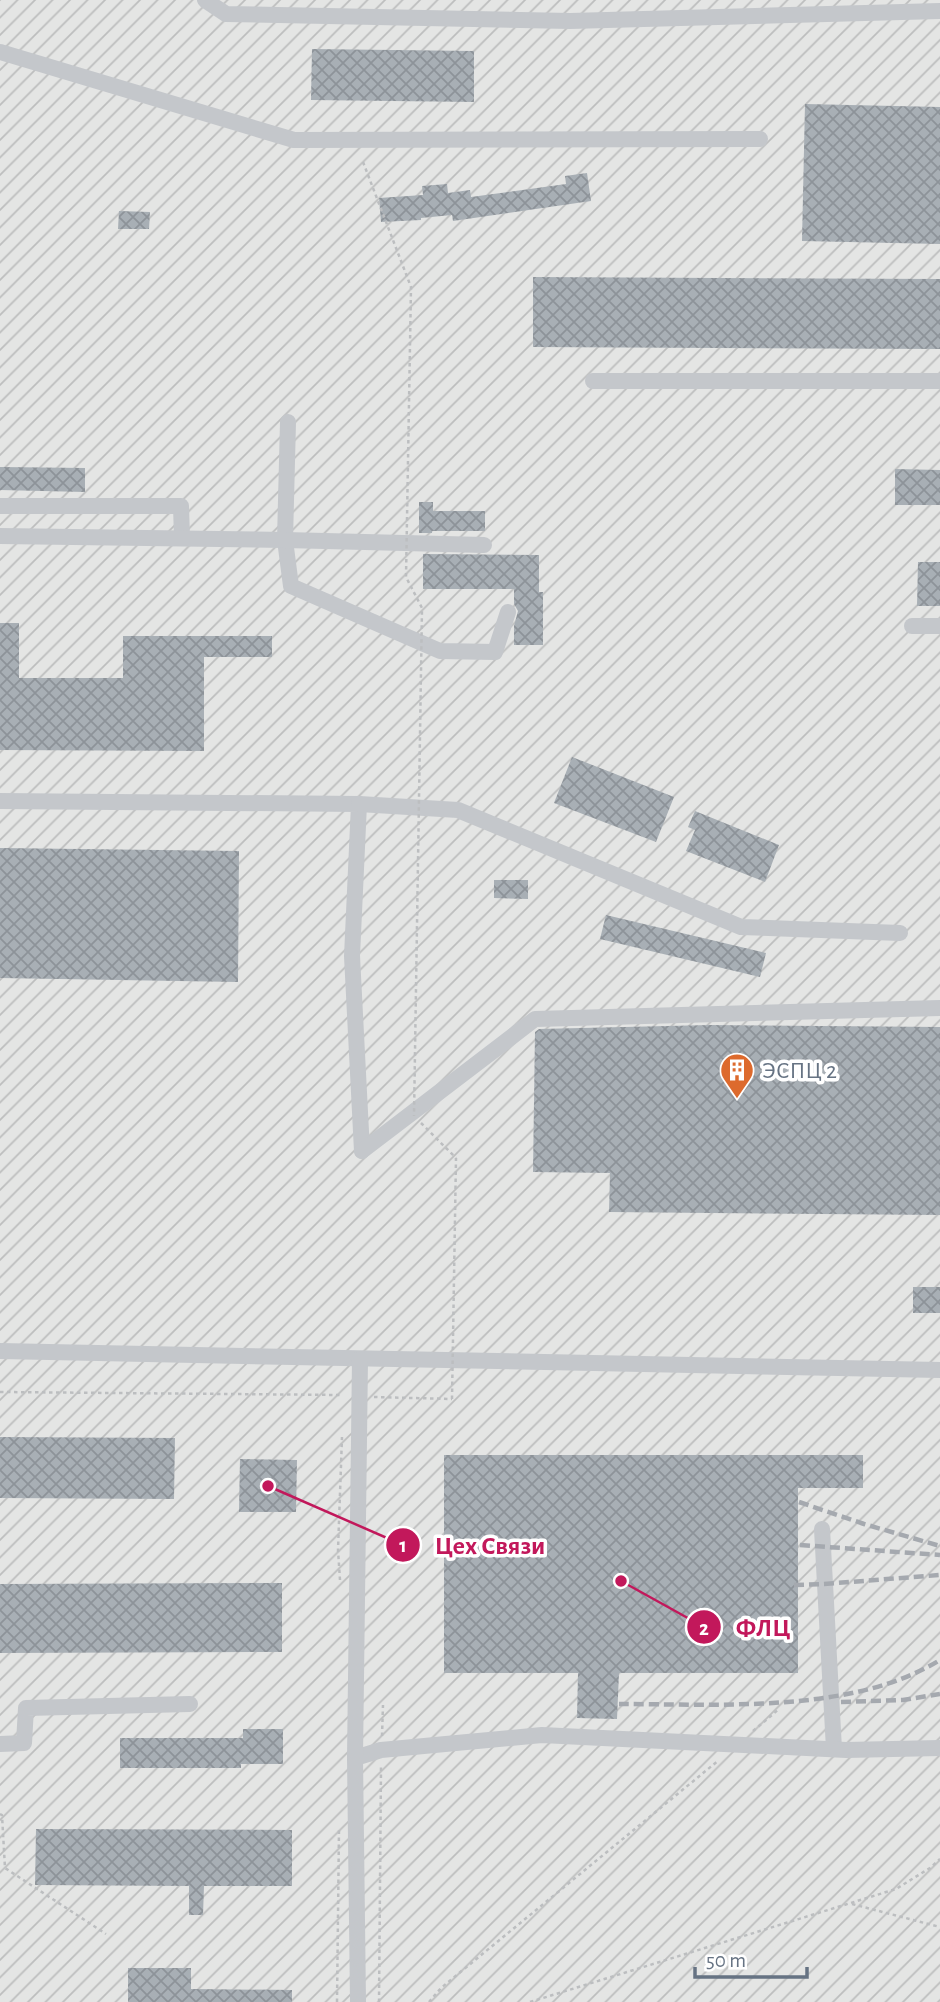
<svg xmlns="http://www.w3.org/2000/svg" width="940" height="2002" font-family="'Alegreya Sans',sans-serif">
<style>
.industrial{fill:url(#industrial-furrows)}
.building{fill:url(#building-cross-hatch)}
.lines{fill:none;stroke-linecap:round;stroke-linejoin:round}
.path{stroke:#bcbec0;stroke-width:2.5;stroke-dasharray:3.5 3.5;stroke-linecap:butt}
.minor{stroke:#c4c7cb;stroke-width:16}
.rail{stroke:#a5a9af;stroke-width:4.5;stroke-dasharray:10 5;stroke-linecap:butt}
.path-bridge{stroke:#bcbec0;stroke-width:2.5;stroke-dasharray:3.5 3.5;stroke-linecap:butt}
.labels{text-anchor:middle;stroke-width:7;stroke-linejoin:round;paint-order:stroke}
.poi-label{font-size:24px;fill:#667383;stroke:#fff;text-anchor:start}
.leader{fill:none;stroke:#c2185b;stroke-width:2.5}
.callout-dot{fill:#c2185b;stroke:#fff;stroke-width:2.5}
.mark-label{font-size:21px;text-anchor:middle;font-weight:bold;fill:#fff}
.callout-label{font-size:26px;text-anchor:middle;font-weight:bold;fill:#c2185b;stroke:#fff;stroke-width:7;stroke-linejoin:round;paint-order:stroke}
</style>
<defs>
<pattern id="industrial-furrows" width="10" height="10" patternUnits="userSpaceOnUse" patternTransform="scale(1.75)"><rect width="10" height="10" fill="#e4e5e4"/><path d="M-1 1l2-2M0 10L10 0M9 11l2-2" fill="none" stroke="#bdbebe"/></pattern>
<pattern id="building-cross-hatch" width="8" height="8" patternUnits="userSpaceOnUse" patternTransform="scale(1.75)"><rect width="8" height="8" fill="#a8afb5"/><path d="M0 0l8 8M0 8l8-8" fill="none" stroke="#8d9399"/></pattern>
</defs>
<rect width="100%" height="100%" fill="#f6f6f3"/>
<!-- industrial -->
<rect class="industrial" x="0" y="0" width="940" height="2002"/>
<!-- building -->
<g class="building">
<polygon points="312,49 474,51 474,102 311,100"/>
<polygon points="805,104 940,107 940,244 802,241"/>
<polygon points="587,173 591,201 453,221 452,215 421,218 421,220 381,222 379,198 423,195 422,186 447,184 448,193 470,190 471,197 566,184 565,176"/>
<polygon points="119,211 150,212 149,229 118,229"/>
<polygon points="533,277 940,279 940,349 533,347"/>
<polygon points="0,467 85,468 85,492 0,490"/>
<polygon points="895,469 940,470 940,505 895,505"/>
<polygon points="419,502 433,502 433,511 485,511 485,531 432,531 432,533 419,533"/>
<polygon points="423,554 539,555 539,592 543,592 543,645 514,645 514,626 518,611 514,604 514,589 423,589"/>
<polygon points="918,562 940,562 940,606 917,606"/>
<polygon points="0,623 19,623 19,678 123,678 123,636 272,636 272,657 204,657 204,751 0,750"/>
<polygon points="572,757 674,797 656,842 554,803"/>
<polygon points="695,811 779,845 765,882 686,851 695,830 688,827"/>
<polygon points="0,848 239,851 238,982 0,978"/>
<polygon points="494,880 528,880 528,899 494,898"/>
<polygon points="606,915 766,953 760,977 600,939"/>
<polygon points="710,1025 940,1027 940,1215 609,1212 610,1173 533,1172 535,1032 539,1029"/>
<rect x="913" y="1287" width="27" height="26"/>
<polygon points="0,1437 175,1438 174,1499 0,1498"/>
<polygon points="444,1455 863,1455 863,1488 798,1488 798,1673 619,1673 617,1719 577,1718 578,1673 444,1673"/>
<polygon points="240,1459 297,1460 296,1512 239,1512"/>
<polygon points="282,1583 282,1652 0,1653 0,1584"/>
<polygon points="243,1729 283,1729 283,1764 241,1764 241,1768 120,1768 120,1738 243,1738"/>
<polygon points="36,1829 292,1830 292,1886 204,1886 203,1915 189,1915 189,1886 35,1885"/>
<polygon points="128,1968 191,1968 191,1989 292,1990 292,2002 128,2002"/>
</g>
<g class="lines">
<!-- path -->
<g class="path">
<polyline points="421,1123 456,1158"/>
<polyline points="0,1392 343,1395"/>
<polyline points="374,1397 452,1399"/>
<polyline points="340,1580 338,1550 342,1437"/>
<polyline points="753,1731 779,1709"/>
<polyline points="382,1736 383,1705"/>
<polyline points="0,1814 2,1815 5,1868 106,1934"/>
<polyline points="852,1904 940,1927"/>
<polyline points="337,2002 339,1828"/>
<polyline points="379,2002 381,1767"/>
<polyline points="429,2002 441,1988 719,1760"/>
<polyline points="530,2002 896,1889 930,1868 940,1859"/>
</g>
<!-- minor -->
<g class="minor">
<polyline points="205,0 226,14 570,21 940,11"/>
<polyline points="0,52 294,140 760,139"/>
<polyline points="593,381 940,381"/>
<polyline points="288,422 285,540 291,586 440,651 495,652 508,612"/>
<polyline points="0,506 181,506 182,538"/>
<polyline points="0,536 285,540 484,545"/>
<polyline points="912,626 940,626"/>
<polyline points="0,801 359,804 352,956 362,1151"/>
<polyline points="359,804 458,810 741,927 900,933"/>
<polyline points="362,1151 535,1019 940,1008"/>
<polyline points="0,1351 940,1370"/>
<polyline points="822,1529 834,1749"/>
<polyline points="0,1744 24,1743 26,1708 190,1704"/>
<polyline points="355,1758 381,1750 542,1735 846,1750 940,1748"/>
<polyline points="358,2002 355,1758 360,1359"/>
</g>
<!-- rail -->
<g class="rail">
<polyline points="799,1502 864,1524 940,1546"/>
<polyline points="800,1545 940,1555"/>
<polyline points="794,1585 824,1584 940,1575"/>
<polyline points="841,1702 903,1700 940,1694"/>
<path d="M619,1704c100,0 233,10 321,-44"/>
</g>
<!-- path-bridge -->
<g class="path-bridge">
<polyline points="363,162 411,287 406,577 422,608 414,1116"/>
<polyline points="452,1399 456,1158"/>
</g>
</g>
<!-- icons -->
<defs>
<g id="building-pin" transform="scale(1.75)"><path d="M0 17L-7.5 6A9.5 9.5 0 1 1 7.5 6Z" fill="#dd6a2d" stroke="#fff"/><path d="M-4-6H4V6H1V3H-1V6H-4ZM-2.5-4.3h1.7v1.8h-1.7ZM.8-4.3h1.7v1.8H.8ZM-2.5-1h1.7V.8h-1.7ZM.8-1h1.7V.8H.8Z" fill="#fff"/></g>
</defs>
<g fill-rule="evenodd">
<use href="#building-pin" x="737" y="1070"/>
</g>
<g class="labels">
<!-- poi labels -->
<g class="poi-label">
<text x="762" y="1078">ЭСПЦ 2</text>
</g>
</g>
<!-- callouts -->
<path class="leader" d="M268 1486L403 1545M621 1581L704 1627"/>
<g class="callout-dot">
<circle cx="268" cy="1486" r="7"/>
<circle cx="621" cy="1581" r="7"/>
<circle cx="403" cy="1545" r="18"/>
<circle cx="704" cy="1627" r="18"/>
</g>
<g class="mark-label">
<text x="403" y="1552">1</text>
<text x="704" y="1635">2</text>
</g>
<g class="callout-label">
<text x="490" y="1554">Цех Связи</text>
<text x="763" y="1636">ФЛЦ</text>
</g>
<!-- scale -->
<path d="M695 1967v10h112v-10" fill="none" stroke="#667383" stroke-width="3.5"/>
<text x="706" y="1967" font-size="21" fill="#667383" stroke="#ffffff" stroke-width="5" paint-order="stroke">50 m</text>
</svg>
